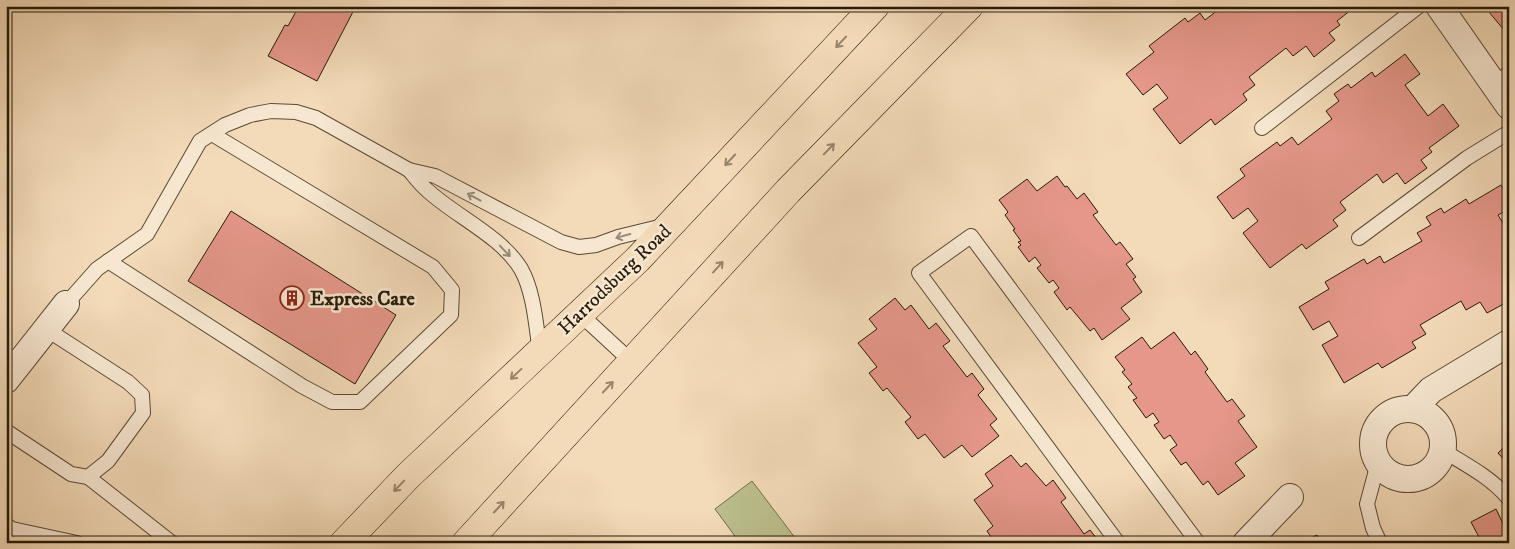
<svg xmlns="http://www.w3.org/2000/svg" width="1515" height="549" font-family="'IM FELL DW Pica',serif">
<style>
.green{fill:#bcbf8e;stroke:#726c4b}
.building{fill:#e59789;stroke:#271a08}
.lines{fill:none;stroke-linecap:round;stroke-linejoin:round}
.service-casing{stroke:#5a4a34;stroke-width:16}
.minor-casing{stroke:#5a4a34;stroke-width:28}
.primary-casing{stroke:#271a08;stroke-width:29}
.service{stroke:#f7e7d1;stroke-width:14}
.minor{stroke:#f7e7d1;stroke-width:26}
.primary{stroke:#f3dab8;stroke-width:28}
.oneway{stroke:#978469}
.oneway2{stroke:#998b77}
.labels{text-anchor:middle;stroke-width:5;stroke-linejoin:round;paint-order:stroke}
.street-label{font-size:20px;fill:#271a08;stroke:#f7e7d1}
.poi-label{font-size:20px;font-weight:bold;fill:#271a08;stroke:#f7e7d1;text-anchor:start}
</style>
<rect width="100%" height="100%" fill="#f3dab8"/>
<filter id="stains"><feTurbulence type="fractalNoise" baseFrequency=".004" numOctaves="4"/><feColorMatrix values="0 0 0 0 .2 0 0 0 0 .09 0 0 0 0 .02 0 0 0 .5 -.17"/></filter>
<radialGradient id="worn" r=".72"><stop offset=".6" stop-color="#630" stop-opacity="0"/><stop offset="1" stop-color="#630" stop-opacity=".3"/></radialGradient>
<!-- green -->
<polygon class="green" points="752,481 799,543 740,543 715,509"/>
<!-- building -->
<g class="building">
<polygon points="299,6 356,6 317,81 268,56 285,25 288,26"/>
<polygon points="1223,6 1356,6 1337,21 1340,25 1329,33 1335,40 1314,57 1306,46 1293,56 1286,48 1249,77 1255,85 1243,94 1247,100 1215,125 1211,119 1180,144 1153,109 1168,98 1157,84 1143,95 1126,74 1154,52 1149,46 1185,18 1188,22 1200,13 1205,20"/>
<polygon points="1484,6 1509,6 1509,36"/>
<polygon points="1405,54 1420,74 1405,85 1428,116 1443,104 1459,126 1429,148 1432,152 1421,160 1427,168 1405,184 1397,173 1383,183 1377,174 1340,202 1346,210 1333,220 1338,226 1306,249 1302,244 1270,268 1243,233 1258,221 1248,208 1233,219 1217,197 1245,176 1240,169 1277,142 1280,146 1292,137 1298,145 1332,119 1326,111 1339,101 1334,94 1348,84 1351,88 1372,72 1375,77"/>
<polygon points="1057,176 1065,187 1067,186 1077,199 1084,193 1098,212 1093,215 1116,245 1120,242 1133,259 1126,264 1136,277 1133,279 1142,292 1121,308 1130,319 1102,340 1094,328 1090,331 1070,307 1067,310 1054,292 1059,288 1053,280 1049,283 1037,268 1041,265 1035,257 1029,262 1018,247 1021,245 1018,242 1021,241 1013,230 1015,229 1005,215 1008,212 999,200 1027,179 1037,191"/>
<polygon points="1501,185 1509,198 1509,209 1498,215 1509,233 1509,290 1506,292 1509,297 1509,301 1487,313 1480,302 1466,310 1461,301 1420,325 1426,334 1412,342 1416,348 1382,368 1378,363 1344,383 1322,345 1338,336 1329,321 1313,330 1299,307 1329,289 1325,282 1364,259 1367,264 1380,256 1384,263 1422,241 1417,233 1431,225 1426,217 1441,208 1444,213 1466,199 1469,204"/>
<polygon points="231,211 396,315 355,384 188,281"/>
<polygon points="895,298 905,310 911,305 929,329 936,323 950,341 943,346 967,377 972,373 984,389 978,395 997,419 990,425 999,436 972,457 962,445 944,458 925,434 918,439 905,422 911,417 887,388 883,391 869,373 877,367 858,343 877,329 869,319"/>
<polygon points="1174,332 1191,355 1195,351 1208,369 1205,372 1227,402 1232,399 1245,416 1238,421 1257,447 1235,463 1245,476 1218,495 1208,481 1203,485 1186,462 1181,465 1170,450 1177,445 1170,435 1164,439 1154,425 1159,422 1153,413 1146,418 1133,400 1137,398 1128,387 1132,384 1122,372 1125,370 1115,357 1142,337 1151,349"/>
<polygon points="1509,443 1509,465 1498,453"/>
<polygon points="1011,455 1021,467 1026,463 1046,486 1053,480 1066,498 1061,502 1084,534 1090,530 1100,543 995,543 987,531 993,526 974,500 993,486 985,474"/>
<polygon points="1496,509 1509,536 1509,543 1473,543 1480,539 1471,522"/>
<polygon points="1317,535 1321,543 1301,543"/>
</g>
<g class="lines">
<!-- service casing -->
<g class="service-casing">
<g id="service">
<polyline points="1494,85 1509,73"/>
<polyline points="1262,128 1419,6"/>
<polyline points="1359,238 1467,158 1509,132"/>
<polyline points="108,261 302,386 332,402 360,402 451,315 452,290 433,267 212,134"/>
<polyline points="66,304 97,269 147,234 200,141 225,125 250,115 271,111 296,112 316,118 409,170"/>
<polyline points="580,314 632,362"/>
<path d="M540,352c-4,-26 -6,-60 -19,-83 -20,-33 -66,-53 -94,-79 -7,-6 -12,-13 -18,-20l26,6 126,66 18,5 17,-2 22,-8 45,-11"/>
<polyline points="6,431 71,474 88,477 108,461 143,413 142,395 128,382 46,329"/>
<path d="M1442,450c23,14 50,28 67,49"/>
<polyline points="1378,463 1367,504 1373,528 1380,543"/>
<polyline points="88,477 172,543"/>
<polyline points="6,525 12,529 77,543"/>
<polyline points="1118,543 919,273 971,236 1198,543"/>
</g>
</g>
<!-- minor casing -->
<g class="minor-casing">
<g id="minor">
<polyline points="1439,6 1509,106"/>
<polyline points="6,380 66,304"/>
<polyline points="1413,409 1431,390 1509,343"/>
<circle cx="1408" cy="444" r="35"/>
<polyline points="1246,543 1290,497"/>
</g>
</g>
<!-- primary casing -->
<g class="primary-casing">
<g id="primary">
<polyline points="344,543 408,476 638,259 875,6"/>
<polyline points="466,543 788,191 969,6"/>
</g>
</g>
<!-- service -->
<use href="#service" class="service"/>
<!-- minor -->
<use href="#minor" class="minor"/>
<!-- primary -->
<use href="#primary" class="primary"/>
</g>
<!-- one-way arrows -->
<defs><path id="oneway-shaft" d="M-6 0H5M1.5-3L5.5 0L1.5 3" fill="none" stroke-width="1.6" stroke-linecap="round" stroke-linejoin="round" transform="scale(1.25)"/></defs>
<g class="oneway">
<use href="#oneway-shaft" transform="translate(841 42) rotate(133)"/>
<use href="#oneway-shaft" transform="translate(829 149) rotate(-46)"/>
<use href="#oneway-shaft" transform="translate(730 160) rotate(133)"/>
<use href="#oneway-shaft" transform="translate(718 267) rotate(-48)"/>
<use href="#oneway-shaft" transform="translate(516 374) rotate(137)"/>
<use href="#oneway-shaft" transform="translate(608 387) rotate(-47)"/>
<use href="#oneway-shaft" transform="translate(399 486) rotate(134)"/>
<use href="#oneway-shaft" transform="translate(499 507) rotate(-47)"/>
</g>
<g class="oneway2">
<use href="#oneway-shaft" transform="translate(474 197) rotate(-152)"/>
<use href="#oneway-shaft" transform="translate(623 236) rotate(165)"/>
<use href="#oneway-shaft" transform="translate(505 251) rotate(46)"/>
</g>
<!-- icons -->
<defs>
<g id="building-ring" transform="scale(1.25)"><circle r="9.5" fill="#f7e7d1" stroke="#8f2418" stroke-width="1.5"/><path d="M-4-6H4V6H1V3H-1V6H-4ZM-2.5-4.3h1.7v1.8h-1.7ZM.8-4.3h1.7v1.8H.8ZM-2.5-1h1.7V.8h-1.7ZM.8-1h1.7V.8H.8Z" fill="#8f2418"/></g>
</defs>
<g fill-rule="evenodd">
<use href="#building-ring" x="292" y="298"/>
</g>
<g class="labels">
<!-- street labels -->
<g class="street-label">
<text transform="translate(614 279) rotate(-44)" y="7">Harrodsburg Road</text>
</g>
<!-- poi labels -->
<g class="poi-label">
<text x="310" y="305">Express Care</text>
</g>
</g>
<!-- margin -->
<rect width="1515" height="549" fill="none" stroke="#f3dab8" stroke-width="25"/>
<rect x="8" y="8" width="1500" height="534" fill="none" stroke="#271a08" stroke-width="2.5"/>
<rect x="12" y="12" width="1490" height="524" fill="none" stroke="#271a08"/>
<rect width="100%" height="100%" filter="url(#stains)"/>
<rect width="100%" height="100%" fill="url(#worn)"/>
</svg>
